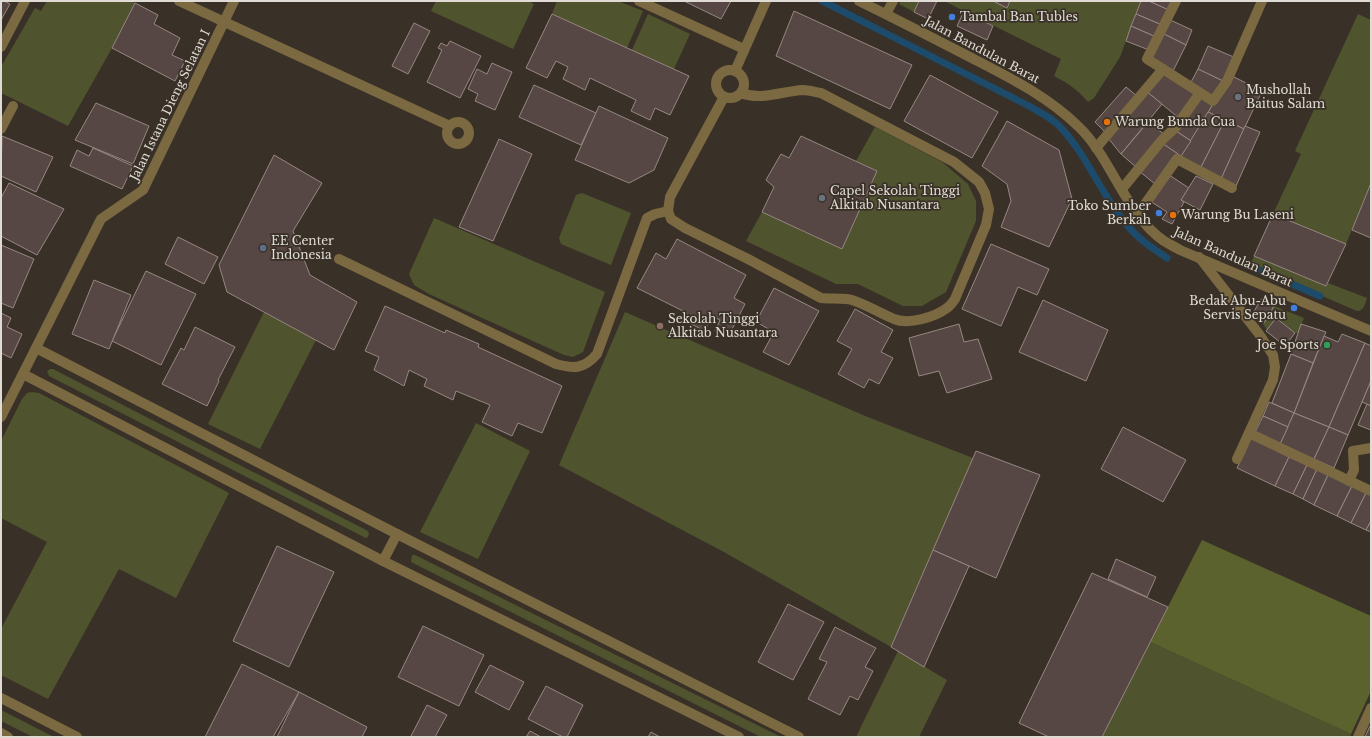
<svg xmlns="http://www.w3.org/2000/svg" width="1372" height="738" font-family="'Libre Baskerville',serif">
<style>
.green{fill:#4f542e}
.forest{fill:#5b622d}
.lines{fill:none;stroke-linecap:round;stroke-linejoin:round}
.stream{stroke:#1c4b6c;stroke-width:7}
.building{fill:#564744;stroke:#978783}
.service{stroke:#7b6941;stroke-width:10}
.minor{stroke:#7b6941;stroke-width:10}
.tertiary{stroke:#7b6941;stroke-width:10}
.shop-dot{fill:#3f7fe0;stroke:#393127;stroke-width:1.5}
.worship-dot{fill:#6b7280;stroke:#393127;stroke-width:1.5}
.food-dot{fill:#e8710a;stroke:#393127;stroke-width:1.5}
.service-dot{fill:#5c6f8a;stroke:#393127;stroke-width:1.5}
.education-dot{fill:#8d6e63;stroke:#393127;stroke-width:1.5}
.leisure-dot{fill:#2e9e5b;stroke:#393127;stroke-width:1.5}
.labels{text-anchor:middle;stroke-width:3.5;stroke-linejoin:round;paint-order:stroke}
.poi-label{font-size:12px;fill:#e0dbd4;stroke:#393127;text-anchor:start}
.street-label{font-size:12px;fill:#e0dbd4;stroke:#393127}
</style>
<rect width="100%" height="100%" fill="#393127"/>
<!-- green -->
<g class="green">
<polygon points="47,1 131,1 135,3 112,48 68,126 1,93 1,67 35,8 41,11"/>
<polygon points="436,1 528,1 534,4 513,49 431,11"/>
<polygon points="557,1 618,1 643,11 627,48 552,14"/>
<polygon points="901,1 919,1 914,12 899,4"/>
<path d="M944,1h197l-21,56 -26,41 -6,4c-11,-13 -19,-18 -34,-26l7,-17z"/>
<polygon points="648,14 690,34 674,69 632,50"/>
<polygon points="1358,14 1371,20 1371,183 1346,244 1273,214 1301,154 1295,151"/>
<polygon points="875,127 942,162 968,184 976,201 976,221 946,292 922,306 903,306 858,284 836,284 746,241 762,212 842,249 877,171 856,161"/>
<polygon points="582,193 631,213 611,265 561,244 559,238 576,195"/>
<polygon points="434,218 605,292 583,352 573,357 564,355 429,294 414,285 409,274"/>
<path d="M1254,256l72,30 2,-3 39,15c-2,6 -3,13 -10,13l-107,-46z"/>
<polygon points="1274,306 1304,318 1298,333 1295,333 1276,318 1267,330 1263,324"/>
<polygon points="264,312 316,340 260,449 208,424"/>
<polygon points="625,312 865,416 973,458 891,647 724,552 559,465"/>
<polygon points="50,369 53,369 368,531 369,534 368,537 365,538 362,536 49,376 47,371"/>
<polygon points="32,392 39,393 229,493 176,598 119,569 48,699 1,675 1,629 47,542 1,518 1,441 22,399 27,393"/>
<polygon points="476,423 530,451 478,559 420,532"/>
<polygon points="412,555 415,555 781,737 761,737 411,562"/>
<polygon points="1150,642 1351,734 1350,737 1102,737"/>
<polygon points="898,651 947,680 919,737 856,737"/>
<polygon points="1,710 54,737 33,737 1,721"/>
</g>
<!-- forest -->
<polygon class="forest" points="1202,540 1371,616 1371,691 1351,734 1150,642"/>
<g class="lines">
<!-- stream -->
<g class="stream">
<path d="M822,1l205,104c12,7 26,13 35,24 26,28 40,67 65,96 11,14 25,23 40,33"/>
<polyline points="1252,267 1320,296"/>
</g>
</g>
<!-- building -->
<g class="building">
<polygon points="1,1 4,1 10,4 1,20"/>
<polygon points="684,1 731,1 721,19"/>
<polygon points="919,1 937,1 928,19 914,12"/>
<polygon points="995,1 1010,1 1007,8 995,2"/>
<polygon points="1141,1 1149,1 1169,10 1162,25 1136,14"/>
<polygon points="1149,1 1173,1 1169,10"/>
<polygon points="135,3 158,15 154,24 180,38 172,55 185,61 175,81 112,48"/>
<polygon points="794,11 912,65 890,109 776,56"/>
<polygon points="964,11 993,26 987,40 957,26"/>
<polygon points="552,14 689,76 670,115 655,108 650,120 631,111 636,100 590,78 585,90 563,79 568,67 556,61 547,78 526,68"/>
<polygon points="1136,14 1162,25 1156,37 1131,26"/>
<polygon points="1168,19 1192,30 1186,45 1162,33"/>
<polygon points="414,23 430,31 408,74 392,66"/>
<polygon points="1131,26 1156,37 1149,50 1126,41"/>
<polygon points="1162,33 1186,45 1172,73 1149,58"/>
<polygon points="450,41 481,56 460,98 427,82 442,50 438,48 441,43 447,46"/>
<polygon points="1208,46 1236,58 1225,82 1198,69"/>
<polygon points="492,63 512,72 495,110 475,101 478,94 468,89 477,69 487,74"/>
<polygon points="1198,69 1225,82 1213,98 1190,84"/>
<polygon points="1163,71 1195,94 1180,119 1146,91"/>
<polygon points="930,75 998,112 972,158 904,121"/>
<polygon points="1232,76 1262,91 1244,129 1208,112"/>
<polygon points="534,85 596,113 581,145 519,117"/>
<polygon points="1126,87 1137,96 1106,133 1095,122"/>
<polygon points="1146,91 1162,104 1121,154 1108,138"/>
<polygon points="1200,96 1213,104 1191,141 1176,131"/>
<polygon points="96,103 149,126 133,164 75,140"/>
<polygon points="599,106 668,138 654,170 629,183 575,160"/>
<polygon points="1208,112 1225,120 1200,169 1181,156"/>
<polygon points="1225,120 1244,129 1221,179 1200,169"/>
<polygon points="1007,121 1059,150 1072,199 1049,247 1001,227 1011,201 1007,184 982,166"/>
<polygon points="1148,122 1165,135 1137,168 1121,154"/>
<polygon points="1245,126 1260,132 1236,186 1221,179"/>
<polygon points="1176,131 1191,141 1181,156 1162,143"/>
<polygon points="2,136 53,157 36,192 1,176"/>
<polygon points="801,136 877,171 842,249 762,212 774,187 766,180 781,154 789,158"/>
<polygon points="499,139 532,154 493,241 459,227"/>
<polygon points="1162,143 1178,154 1155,184 1139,171"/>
<polygon points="93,148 133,166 122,189 70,166 77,150 89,156"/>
<polygon points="274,155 322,183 293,231 310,275 357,302 334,350 227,292 219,265"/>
<polygon points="1169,175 1189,188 1181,200 1184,202 1172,224 1162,219 1167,212 1150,201"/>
<polygon points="1196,176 1213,184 1200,210 1181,200"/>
<polygon points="9,183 64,209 37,255 1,236 1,198"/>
<polygon points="1371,183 1371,238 1352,230"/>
<polygon points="1273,214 1346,244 1326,286 1254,256"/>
<polygon points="178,237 218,257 204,284 165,264"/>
<polygon points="677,239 746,275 734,298 745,304 728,337 715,331 720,320 712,316 705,331 683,320 687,313 637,288 656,253 666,259"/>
<polygon points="991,244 1049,269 1037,295 1018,287 1001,326 962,309"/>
<polygon points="1,245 34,259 13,308 1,303"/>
<polygon points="146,271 196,294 161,365 112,341"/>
<polygon points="94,280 131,295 109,349 72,334"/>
<polygon points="774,288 819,311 789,365 763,352 774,332 756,322"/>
<polygon points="1261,299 1274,306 1264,323 1252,315"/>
<polygon points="1043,300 1108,330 1086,381 1019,352"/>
<polygon points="385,306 445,333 446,330 479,344 478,347 562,386 542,433 518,423 512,436 482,422 490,405 456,391 453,400 424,386 427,379 409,370 404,386 374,370 379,357 365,351"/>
<polygon points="855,309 893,330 881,352 893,358 879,384 869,379 864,388 838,374 852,349 837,341"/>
<polygon points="1,313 11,318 7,327 22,334 11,358 1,353"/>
<polygon points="1276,318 1295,333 1285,346 1266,331"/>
<polygon points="959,324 964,342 978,339 992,379 947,393 939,371 919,376 909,338"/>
<polygon points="1301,324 1326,332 1313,363 1291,354"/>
<polygon points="195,327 235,347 218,380 219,381 207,406 162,384 181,348 184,350"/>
<polygon points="1342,334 1365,343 1329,427 1294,413 1324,336 1338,342"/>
<polygon points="1365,343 1371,346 1371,381 1348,435 1329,427"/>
<polygon points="1291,354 1313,363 1294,413 1272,403"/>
<polygon points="1371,381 1371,406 1362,402"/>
<polygon points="1269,402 1294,413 1288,427 1263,416"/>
<polygon points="1367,404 1371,406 1371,430 1358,425"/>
<polygon points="1294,413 1329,427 1314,459 1280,444"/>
<polygon points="1263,416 1288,427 1280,444 1255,432"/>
<polygon points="1123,427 1186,460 1163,502 1101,469"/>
<polygon points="1329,427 1348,435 1334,468 1314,459"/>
<polygon points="1251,438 1289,457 1275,486 1237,468"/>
<polygon points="976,451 1040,475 996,578 933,550"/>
<polygon points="1289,457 1307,465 1293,494 1275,486"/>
<polygon points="1307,465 1317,469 1303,499 1293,494"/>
<polygon points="1317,469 1328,475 1314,505 1303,499"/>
<polygon points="1328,475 1352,486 1337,516 1314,505"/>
<polygon points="1352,486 1366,493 1351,523 1337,516"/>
<polygon points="1366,493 1371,495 1371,521 1366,530 1351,523"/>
<polygon points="1371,521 1371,532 1366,530"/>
<polygon points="277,546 334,572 289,667 233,641"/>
<polygon points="933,550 969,566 924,667 891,647"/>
<polygon points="1116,559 1156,577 1147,597 1108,579"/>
<polygon points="1092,573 1168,607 1102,737 1049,737 1019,723"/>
<polygon points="788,604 824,622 793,680 758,662"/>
<polygon points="423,626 484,655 459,706 398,677"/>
<polygon points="835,627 876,648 865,667 873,671 858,700 850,696 840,715 808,699 827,662 819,659"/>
<polygon points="242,664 299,692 273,737 205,737"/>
<polygon points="490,665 524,682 509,710 475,692"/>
<polygon points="546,686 583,705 567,737 563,737 528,719"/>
<polygon points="299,692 367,727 362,737 277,737"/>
<polygon points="427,705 447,715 435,737 414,737 411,736"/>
<polygon points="1371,724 1371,737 1365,737"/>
<polygon points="530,731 541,737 526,737"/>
<polygon points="651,732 660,737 648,737"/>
</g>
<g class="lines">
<!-- service -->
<g class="service">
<polyline points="639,1 744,49"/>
<polyline points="1163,69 1213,101 1227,81 1262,1"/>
<circle cx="730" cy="84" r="14"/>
<polyline points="735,71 766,1"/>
<polyline points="1096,148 1163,69 1147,59 1176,1"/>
<polyline points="1122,189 1162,140 1175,128 1200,93"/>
<path d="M668,211l3,8 14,9 63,31 73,39c8,1 25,0 31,2 15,5 28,13 42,19 15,6 41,-2 53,-11 3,-2 6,-6 8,-9l31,-74 3,-16 -4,-16 -6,-11 -25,-20 -133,-69c-6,-1 -12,-3 -18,-3 -21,1 -41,11 -62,3"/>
<polyline points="1138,214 1177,159 1232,188"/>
<path d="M339,259l217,105c18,5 28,5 41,-10l50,-136 8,-4 13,-3 2,-14 54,-100"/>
</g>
<!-- minor -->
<g class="minor">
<polyline points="179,1 450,126"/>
<polyline points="886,14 893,1"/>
<polyline points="1,47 25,1"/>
<circle cx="458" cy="133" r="11"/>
<polyline points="1,129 13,106"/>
<polyline points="1199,257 1259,334 1273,355 1275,367 1273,380 1237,459"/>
<polyline points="36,348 397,534 799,737"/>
<polyline points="23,374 383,561 739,737"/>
<polyline points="1,417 101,219 143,190 234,1"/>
<polyline points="1249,433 1371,491"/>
<polyline points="1349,481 1354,470 1353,451 1371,448"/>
<polyline points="383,561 397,534"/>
<polyline points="1,698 77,737"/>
<polyline points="1,733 8,737"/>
<polyline points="1358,737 1371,708"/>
</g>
<!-- tertiary -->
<path class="tertiary" d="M859,1c35,17 70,35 105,53 42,22 81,40 115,73 33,32 47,88 85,114 5,3 11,6 16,9l191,81"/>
</g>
<!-- markers -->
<g class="shop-dot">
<circle cx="952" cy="17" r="4"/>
<circle cx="1159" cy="213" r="4"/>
<circle cx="1294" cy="308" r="4"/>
</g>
<g class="worship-dot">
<circle cx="1238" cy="97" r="4"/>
<circle cx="822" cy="198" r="4"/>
</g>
<g class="food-dot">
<circle cx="1107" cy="122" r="4"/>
<circle cx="1173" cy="215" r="4"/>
</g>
<circle class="service-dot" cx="263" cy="248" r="4"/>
<circle class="education-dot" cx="660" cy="326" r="4"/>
<circle class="leisure-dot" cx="1327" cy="345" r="4"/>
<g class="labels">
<!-- poi labels -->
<g class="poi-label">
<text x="960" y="21">Tambal Ban Tubles</text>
<text x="1246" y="94">Mushollah<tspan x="1246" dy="14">Baitus Salam</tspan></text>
<text x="1115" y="126">Warung Bunda Cua</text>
<text x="830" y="195">Capel Sekolah Tinggi<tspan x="830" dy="14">Alkitab Nusantara</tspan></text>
<text x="1151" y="210" text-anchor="end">Toko Sumber<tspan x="1151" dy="14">Berkah</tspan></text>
<text x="1181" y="219">Warung Bu Laseni</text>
<text x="271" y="245">EE Center<tspan x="271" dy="14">Indonesia</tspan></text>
<text x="1286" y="305" text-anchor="end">Bedak Abu-Abu<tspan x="1286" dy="14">Servis Sepatu</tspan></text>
<text x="668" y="323">Sekolah Tinggi<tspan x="668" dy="14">Alkitab Nusantara</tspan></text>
<text x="1319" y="349" text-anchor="end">Joe Sports</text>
</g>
<!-- street labels -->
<g class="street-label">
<text transform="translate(982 50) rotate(28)" y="4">Jalan Bandulan Barat</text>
<text transform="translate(170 105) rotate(-64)" y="4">Jalan Istana Dieng Selatan I</text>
<text transform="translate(1233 257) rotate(24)" y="4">Jalan Bandulan Barat</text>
</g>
</g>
<!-- border -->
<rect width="1372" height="738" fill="none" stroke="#e0dbd4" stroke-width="4"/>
</svg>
